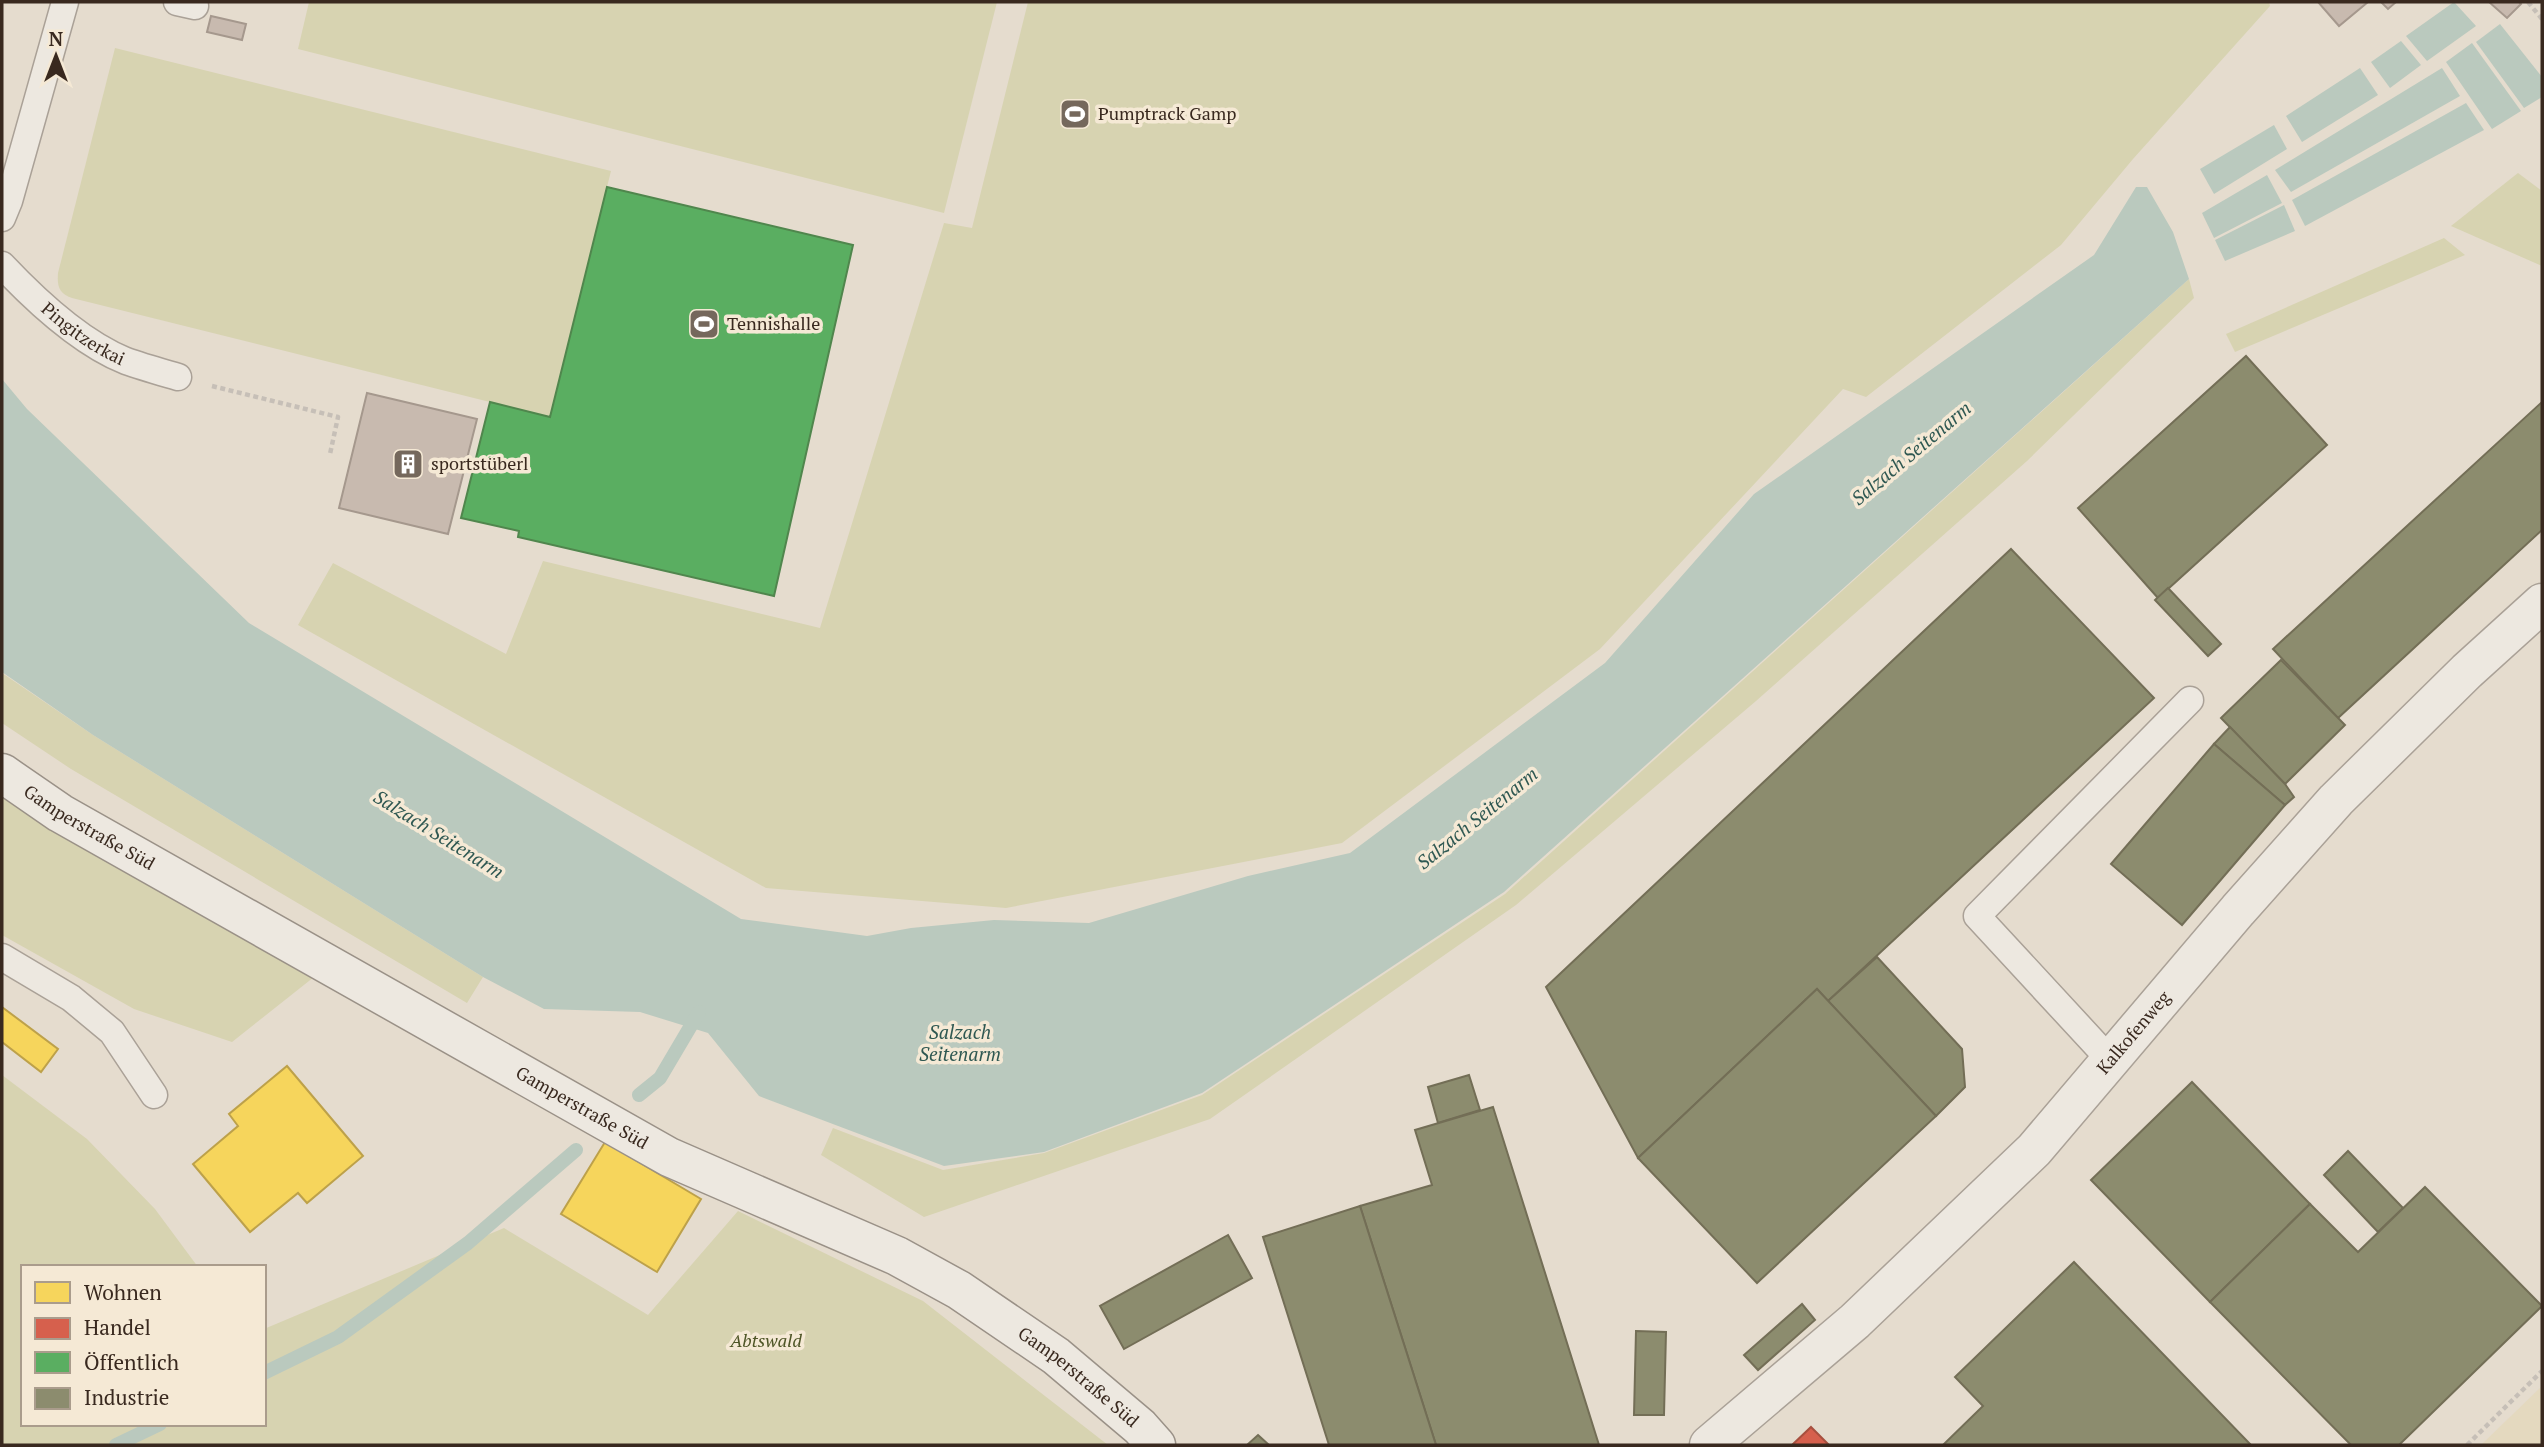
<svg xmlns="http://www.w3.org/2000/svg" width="2544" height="1447" font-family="'PT Serif',serif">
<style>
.farmland{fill:#e4d9bf}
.green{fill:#d7d3b1}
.water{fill:#bac9be}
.homes{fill:#f6d55c;stroke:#bda14a;stroke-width:2}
.shops{fill:#d6604d;stroke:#a7503f;stroke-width:2}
.public{fill:#5aae61;stroke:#50864d;stroke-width:2}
.industry{fill:#8c8c6e;stroke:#736e56;stroke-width:2}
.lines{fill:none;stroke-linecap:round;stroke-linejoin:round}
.stream{stroke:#bac9be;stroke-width:14}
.building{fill:#c8baaf;stroke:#a5988d;stroke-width:2}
.lane-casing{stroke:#aaa197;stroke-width:29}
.street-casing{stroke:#aaa197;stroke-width:41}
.secondary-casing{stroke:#9a9187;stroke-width:41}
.path{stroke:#c6bfb7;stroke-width:4.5;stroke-dasharray:5 3.5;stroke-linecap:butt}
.lane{stroke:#ede8e0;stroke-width:26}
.street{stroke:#ede8e0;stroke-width:38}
.secondary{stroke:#ede8e0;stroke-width:38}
.labels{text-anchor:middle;stroke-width:7;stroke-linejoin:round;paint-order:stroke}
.poi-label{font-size:18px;fill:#39291f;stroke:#f5e9d5;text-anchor:start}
.street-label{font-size:18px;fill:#39291f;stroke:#f5e9d5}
.park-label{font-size:18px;font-style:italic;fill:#4e5526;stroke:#f5e9d5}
.water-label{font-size:19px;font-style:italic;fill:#2f5852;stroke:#f5e9d5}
</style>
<rect width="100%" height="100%" fill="#e5dcce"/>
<!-- farmland -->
<polygon class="farmland" points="2542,1386 2542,1445 2481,1445"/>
<!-- green -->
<g class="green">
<polygon points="309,2 997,2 944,213 298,49"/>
<polygon points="1028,2 2269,2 2270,6 2133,159 2061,245 1866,397 1843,389 1600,649 1342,843 1006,908 766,888 298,625 333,563 506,654 543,561 820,628 944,223 972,228"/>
<path d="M115,48l496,123 -61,246 -478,-119c-13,-5 -15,-11 -14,-25z"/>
<polygon points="2518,173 2542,191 2542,266 2451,226"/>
<polygon points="2444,238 2465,255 2235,352 2226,334"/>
<polygon points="2189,279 2194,298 2027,461 1756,701 1516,905 1210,1119 924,1217 821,1155 833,1128 943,1170 1044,1153 1202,1095 1505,894"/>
<polygon points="2,673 93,735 483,977 467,1003 71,769 2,723"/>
<polygon points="2,796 45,826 314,977 232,1042 134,1009 2,935"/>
<polygon points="2,1075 87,1139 155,1209 198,1267 23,1267 23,1424 264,1424 264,1329 504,1228 648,1315 738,1211 923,1301 1108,1445 2,1445"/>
</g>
<!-- water -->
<g class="water">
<polygon points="2454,2 2476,26 2427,61 2406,36"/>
<polygon points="2500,24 2542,77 2542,97 2524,108 2476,42"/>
<polygon points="2401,41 2421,65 2390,88 2371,62"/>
<polygon points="2472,43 2521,111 2492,129 2446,62"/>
<polygon points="2360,68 2378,95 2302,142 2286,116"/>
<polygon points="2442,68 2460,96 2291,192 2275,170"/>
<polygon points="2466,103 2484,130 2305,226 2292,200"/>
<polygon points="2274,125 2287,149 2214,194 2200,169"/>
<polygon points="2267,175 2282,203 2214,238 2202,213"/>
<polygon points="2136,187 2147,187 2173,232 2189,279 1504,892 1202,1093 1044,1152 944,1166 759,1096 708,1033 640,1012 544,1009 483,977 93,735 2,672 2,379 27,409 249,623 741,919 867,936 911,928 994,920 1089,923 1248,876 1350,853 1605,663 1754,494 2094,255"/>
<polygon points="2284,205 2295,231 2225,261 2215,240"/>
</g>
<!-- homes -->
<g class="homes">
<polygon points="2,1007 58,1049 41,1072 2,1042"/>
<polygon points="287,1066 363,1156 307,1203 298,1193 250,1232 193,1164 238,1126 229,1114"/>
<polygon points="605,1142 701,1199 657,1272 561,1214"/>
</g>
<!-- shops -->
<polygon class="shops" points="1811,1427 1829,1445 1792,1445"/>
<!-- public -->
<polygon class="public" points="607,187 853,245 774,596 518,537 519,531 461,518 490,402 550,417"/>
<!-- industry -->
<g class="industry">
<polygon points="2246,356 2327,445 2158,598 2078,508"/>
<polygon points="2542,402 2542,530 2338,718 2273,649"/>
<polygon points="2011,549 2154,698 1828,1001 1817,989 1638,1158 1546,987"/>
<polygon points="2168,588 2221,644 2208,656 2155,600"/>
<polygon points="2281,660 2345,725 2285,784 2221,718"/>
<polygon points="2230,727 2285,784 2294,797 2285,805 2214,744"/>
<polygon points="2214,744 2285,805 2182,925 2111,864"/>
<polygon points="1877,957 1962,1049 1965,1087 1936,1116 1828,1001"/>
<polygon points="1817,989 1936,1116 1757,1283 1638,1158"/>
<polygon points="1469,1075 1480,1110 1438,1123 1428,1087"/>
<polygon points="2192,1082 2310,1204 2210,1302 2091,1180"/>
<polygon points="1493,1107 1599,1445 1436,1445 1360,1206 1432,1185 1415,1130"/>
<polygon points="2348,1151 2403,1208 2378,1232 2324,1175"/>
<polygon points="2425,1187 2542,1306 2399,1445 2351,1445 2210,1302 2310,1204 2358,1252"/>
<polygon points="1360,1206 1436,1445 1329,1445 1263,1237"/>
<polygon points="1228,1235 1252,1278 1124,1349 1100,1306"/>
<polygon points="2074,1262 2251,1445 1943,1445 1983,1406 1955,1377"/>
<polygon points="1802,1304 1815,1320 1758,1370 1744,1355"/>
<polygon points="1636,1331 1666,1332 1664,1415 1634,1415"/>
<polygon points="1258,1435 1269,1445 1247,1445"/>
</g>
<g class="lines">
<!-- stream -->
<g class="stream">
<polyline points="639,1095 660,1078 699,1012"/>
<polyline points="264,1373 338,1337 468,1243 576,1150"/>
<polyline points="116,1445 160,1424"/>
</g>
</g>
<!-- building -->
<g class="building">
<polygon points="2318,2 2368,2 2339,26"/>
<polygon points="2381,2 2396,2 2388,9"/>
<polygon points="2489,2 2519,2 2521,4 2507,18"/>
<polygon points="211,16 246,24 242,40 207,32"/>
<polygon points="367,393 477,419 448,534 339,508"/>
</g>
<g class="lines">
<!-- lane casing -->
<g class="lane-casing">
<g id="lane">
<polyline points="177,2 195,6"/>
<polyline points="2,218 9,201 65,2"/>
<path id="s1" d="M2,265c33,35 79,78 124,96 17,6 35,11 52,16"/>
<polyline points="2,957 71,998 112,1032 154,1095"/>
<polyline points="2111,1061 1977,916 2190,700"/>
</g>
</g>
<!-- street casing -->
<g class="street-casing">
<g id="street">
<path id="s2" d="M1709,1445l146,-124 179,-171 204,-240 98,-110 131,-129 75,-68"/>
</g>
</g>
<!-- secondary casing -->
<g class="secondary-casing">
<g id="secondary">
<path id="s3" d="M2,773l58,40 609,344 228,99 62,34 97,66 84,71 16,18"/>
</g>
</g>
<!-- path -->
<g class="path">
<polyline points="2528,2 2542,19"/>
<polyline points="212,386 338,417 330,454"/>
<polyline points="2467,1445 2542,1371"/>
</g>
<!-- lane -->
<use href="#lane" class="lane"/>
<!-- street -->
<use href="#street" class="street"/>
<!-- secondary -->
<use href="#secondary" class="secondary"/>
</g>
<!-- icons -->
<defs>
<g id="stadium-square" transform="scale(1.575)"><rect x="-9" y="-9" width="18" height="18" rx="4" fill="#75685c" stroke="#f5e9d5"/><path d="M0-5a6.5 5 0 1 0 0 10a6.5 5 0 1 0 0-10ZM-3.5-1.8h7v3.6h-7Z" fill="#fff"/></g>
<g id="building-square" transform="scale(1.575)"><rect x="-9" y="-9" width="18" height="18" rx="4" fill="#75685c" stroke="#f5e9d5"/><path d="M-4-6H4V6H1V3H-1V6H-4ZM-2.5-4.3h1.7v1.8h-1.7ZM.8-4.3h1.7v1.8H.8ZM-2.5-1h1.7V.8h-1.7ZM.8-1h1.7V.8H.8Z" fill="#fff"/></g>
</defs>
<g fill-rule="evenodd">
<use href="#stadium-square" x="1075" y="114"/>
<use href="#stadium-square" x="704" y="324"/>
<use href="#building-square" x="408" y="464"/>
</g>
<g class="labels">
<!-- poi labels -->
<g class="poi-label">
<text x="1098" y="120">Pumptrack Gamp</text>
<text x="727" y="330">Tennishalle</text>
<text x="431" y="470">sportstüberl</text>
</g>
<!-- street labels -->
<g class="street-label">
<text dy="6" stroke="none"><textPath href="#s1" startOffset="107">Pingitzerkai</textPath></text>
<text dy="6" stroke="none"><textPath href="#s3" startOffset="103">Gamperstraße Süd</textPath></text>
<text dy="6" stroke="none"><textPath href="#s2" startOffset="593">Kalkofenweg</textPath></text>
<text dy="6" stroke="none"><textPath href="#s3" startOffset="670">Gamperstraße Süd</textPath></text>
<text dy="6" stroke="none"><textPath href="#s3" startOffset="1237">Gamperstraße Süd</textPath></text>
</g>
<!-- park labels -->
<g class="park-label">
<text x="766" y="1347">Abtswald</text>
</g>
<!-- water labels -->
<g class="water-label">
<text transform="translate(1911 453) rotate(-40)" y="7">Salzach Seitenarm</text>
<text transform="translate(1477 818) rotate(-39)" y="7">Salzach Seitenarm</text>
<text transform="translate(439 834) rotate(32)" y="7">Salzach Seitenarm</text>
<text x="960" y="1039">Salzach<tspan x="960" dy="22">Seitenarm</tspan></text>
</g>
</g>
<!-- border -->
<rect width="2544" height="1447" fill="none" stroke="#39291f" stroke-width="7"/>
<!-- legend -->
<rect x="21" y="1265" width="245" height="161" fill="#f5e9d5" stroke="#aa9c8c" stroke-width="2"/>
<rect x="35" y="1282" width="35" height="21" fill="#f6d55c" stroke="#aa9c8c" stroke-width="2"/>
<text x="84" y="1300" font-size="21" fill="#39291f">Wohnen</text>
<rect x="35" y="1318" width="35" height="21" fill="#d6604d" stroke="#aa9c8c" stroke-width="2"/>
<text x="84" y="1335" font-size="21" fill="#39291f">Handel</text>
<rect x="35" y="1352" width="35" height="21" fill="#5aae61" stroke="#aa9c8c" stroke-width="2"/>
<text x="84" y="1370" font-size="21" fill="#39291f">Öffentlich</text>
<rect x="35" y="1388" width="35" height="21" fill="#8c8c6e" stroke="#aa9c8c" stroke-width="2"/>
<text x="84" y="1405" font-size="21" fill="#39291f">Industrie</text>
<!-- north arrow -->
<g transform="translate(56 56)" stroke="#f5e9d5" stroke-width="5" paint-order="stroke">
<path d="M0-5L12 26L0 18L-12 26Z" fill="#39291f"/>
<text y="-10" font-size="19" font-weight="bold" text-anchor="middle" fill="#39291f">N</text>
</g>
</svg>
